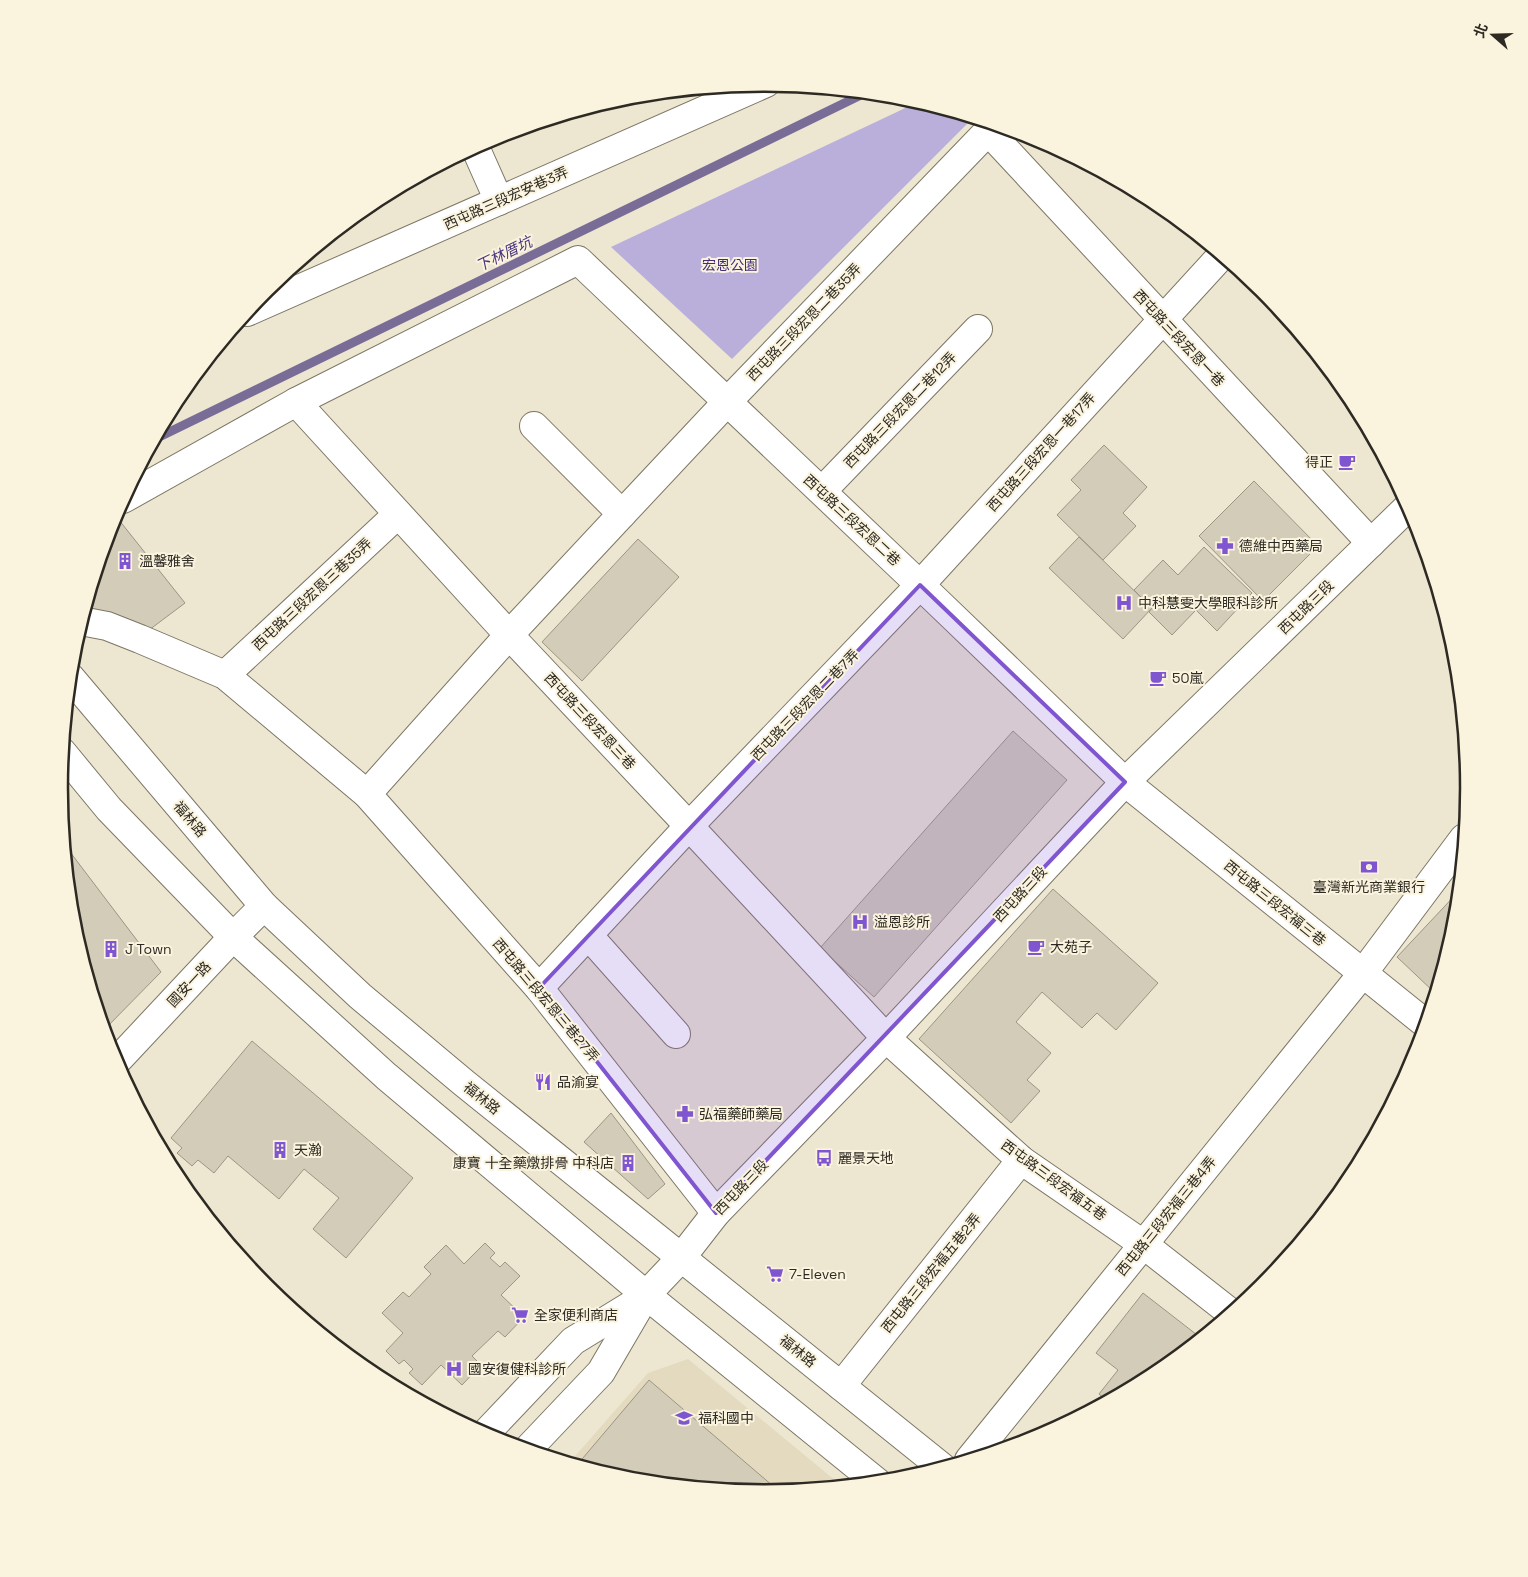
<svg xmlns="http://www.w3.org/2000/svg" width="1528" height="1577" font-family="'Space Grotesk','Noto Sans TC',sans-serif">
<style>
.built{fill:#e4dabf}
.green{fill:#baafdb}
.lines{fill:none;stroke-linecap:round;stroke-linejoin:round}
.stream{stroke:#796c96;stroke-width:9}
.building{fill:#d3ccb8;stroke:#9c9583}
.minor-casing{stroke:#7d7664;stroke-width:30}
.minor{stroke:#fff;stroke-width:28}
.marked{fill:#8056d0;fill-opacity:0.2;stroke:#8056d0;stroke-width:4;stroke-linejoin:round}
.labels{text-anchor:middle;stroke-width:4;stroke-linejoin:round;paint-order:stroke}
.street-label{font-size:14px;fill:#2d2a23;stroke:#faf3de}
.park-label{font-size:14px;fill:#462c77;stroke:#faf3de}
.poi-label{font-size:14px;fill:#2d2a23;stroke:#faf3de;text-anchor:start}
.water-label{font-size:15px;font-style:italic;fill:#4d347f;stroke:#faf3de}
.rim{fill:none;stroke:#2d2a23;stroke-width:2.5}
</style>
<rect width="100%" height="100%" fill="#ede6d1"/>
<!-- built -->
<polygon class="built" points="688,1359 842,1486 764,1494 626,1480 569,1463 648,1373"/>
<!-- green -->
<polygon class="green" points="918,102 973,118 732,359 611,247"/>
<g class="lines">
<!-- stream -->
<polyline class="stream" points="155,439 865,93"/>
</g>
<!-- building -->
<g class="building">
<polygon points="1104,445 1147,487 1123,513 1136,526 1103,560 1057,515 1081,490 1071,480"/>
<polygon points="1254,481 1318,546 1263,601 1199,536"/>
<polygon points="115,515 185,603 141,636 108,625 86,605"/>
<polygon points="1079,537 1152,608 1123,639 1049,568"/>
<polygon points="638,539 679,577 582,681 542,642"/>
<polygon points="1204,547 1252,593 1217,631 1196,610 1172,635 1149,612 1152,608 1134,590 1163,560 1178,575"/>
<polygon points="1013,731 1067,780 874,997 820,948"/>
<polygon points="64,844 161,972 104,1030 72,926"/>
<polygon points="1053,889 1158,983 1116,1030 1097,1013 1082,1028 1042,992 1016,1022 1051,1053 1027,1080 1040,1091 1011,1123 919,1039"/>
<polygon points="1459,891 1456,926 1435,993 1397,957"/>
<polygon points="252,1041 413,1178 346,1258 313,1229 339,1198 304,1169 279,1199 228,1156 214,1173 198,1160 192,1166 177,1153 182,1148 171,1138"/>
<polygon points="611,1113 665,1184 648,1199 584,1142"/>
<polygon points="485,1243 495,1253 490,1258 500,1267 505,1262 520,1276 501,1295 524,1317 505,1337 498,1331 472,1356 481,1365 462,1385 441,1365 422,1385 409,1373 413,1369 404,1360 399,1364 386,1351 403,1333 382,1313 403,1292 409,1297 431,1274 424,1267 446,1245 464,1264"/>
<polygon points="1143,1293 1201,1338 1156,1375 1107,1401 1099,1394 1118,1370 1096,1353"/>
<polygon points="649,1380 780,1492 764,1494 626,1480 577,1465"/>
</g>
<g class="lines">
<!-- minor casing -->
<g class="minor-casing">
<g id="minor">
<polyline points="988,131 1371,543"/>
<polyline points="475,147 499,201"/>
<polyline points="247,312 766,83"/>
<polyline points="296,402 509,635 689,826 886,1038 1021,1160 1143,1244 1231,1313"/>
<polyline points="534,426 622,514"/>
<polyline points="822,491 978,329"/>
<polyline points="123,499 296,402 578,260 920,585 1125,782 1426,1024"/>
<polyline points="81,621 107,626 140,639 225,675 367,794 539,988 716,1213"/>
<polyline points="225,675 398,514"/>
<polyline points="70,677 264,906 360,996 464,1083 943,1468"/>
<polyline points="62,752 109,809 233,937 386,1076 646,1295 878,1483"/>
<polyline points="367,794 509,635 622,514 727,402 994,125"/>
<polyline points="588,935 676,1034"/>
<polyline points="539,988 689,826 920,585 1221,256"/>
<polyline points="115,1063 233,937 264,906"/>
<polyline points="841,1386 1021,1160"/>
<polyline points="484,1435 573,1341 643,1298"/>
<polyline points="527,1450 601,1372 646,1295 681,1258 716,1213 886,1038 1125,782 1409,506"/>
<polyline points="969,1460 1363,973 1464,838"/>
</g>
</g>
<!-- minor -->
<use href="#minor" class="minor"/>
</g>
<!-- marked area -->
<path class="marked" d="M920,585l205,197 -409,431 -177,-225z"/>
<!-- icons -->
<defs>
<g id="cafe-bare" transform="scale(1.35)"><path d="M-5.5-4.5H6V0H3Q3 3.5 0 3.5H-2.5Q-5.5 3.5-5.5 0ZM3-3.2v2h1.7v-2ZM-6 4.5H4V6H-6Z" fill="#8056d0" stroke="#faf3de" stroke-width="2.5" paint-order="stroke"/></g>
<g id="pharmacy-bare" transform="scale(1.35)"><path d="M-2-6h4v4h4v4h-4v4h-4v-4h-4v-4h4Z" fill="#8056d0" stroke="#faf3de" stroke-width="2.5" paint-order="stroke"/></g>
<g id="building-bare" transform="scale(1.35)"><path d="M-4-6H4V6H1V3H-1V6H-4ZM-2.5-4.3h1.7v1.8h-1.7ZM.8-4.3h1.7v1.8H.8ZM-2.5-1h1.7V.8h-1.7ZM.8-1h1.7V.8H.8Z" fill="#8056d0" stroke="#faf3de" stroke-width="2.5" paint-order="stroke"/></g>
<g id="hospital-bare" transform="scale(1.35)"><path d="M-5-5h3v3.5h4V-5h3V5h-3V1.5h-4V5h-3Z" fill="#8056d0" stroke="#faf3de" stroke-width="2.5" paint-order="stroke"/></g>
<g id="bank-bare" transform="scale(1.35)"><path d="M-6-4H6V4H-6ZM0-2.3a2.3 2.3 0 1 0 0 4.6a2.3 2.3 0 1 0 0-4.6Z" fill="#8056d0" stroke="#faf3de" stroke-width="2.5" paint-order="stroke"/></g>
<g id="restaurant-bare" transform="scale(1.35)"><path d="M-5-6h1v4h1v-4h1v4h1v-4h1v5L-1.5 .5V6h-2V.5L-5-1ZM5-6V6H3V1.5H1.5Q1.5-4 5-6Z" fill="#8056d0" stroke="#faf3de" stroke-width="2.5" paint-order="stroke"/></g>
<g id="bus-bare" transform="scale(1.35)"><path d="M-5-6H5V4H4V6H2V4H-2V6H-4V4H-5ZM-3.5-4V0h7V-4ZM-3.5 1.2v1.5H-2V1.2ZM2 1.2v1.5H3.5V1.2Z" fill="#8056d0" stroke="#faf3de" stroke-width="2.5" paint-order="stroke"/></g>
<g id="supermarket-bare" transform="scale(1.35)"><path d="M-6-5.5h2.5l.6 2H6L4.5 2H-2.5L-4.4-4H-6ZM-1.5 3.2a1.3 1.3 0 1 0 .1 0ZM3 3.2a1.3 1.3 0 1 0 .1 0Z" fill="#8056d0" stroke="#faf3de" stroke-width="2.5" paint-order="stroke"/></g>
<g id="school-bare" transform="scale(1.35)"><path d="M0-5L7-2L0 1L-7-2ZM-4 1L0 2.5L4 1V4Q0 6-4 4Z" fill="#8056d0" stroke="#faf3de" stroke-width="2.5" paint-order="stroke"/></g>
</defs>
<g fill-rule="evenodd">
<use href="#cafe-bare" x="1347" y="462"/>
<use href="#pharmacy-bare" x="1225" y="546"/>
<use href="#building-bare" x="125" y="561"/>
<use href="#hospital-bare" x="1124" y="603"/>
<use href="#cafe-bare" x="1158" y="678"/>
<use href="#bank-bare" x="1369" y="867"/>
<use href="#hospital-bare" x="860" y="922"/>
<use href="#cafe-bare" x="1036" y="947"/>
<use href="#building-bare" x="111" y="949"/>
<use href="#restaurant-bare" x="543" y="1082"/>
<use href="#pharmacy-bare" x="685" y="1114"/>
<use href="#building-bare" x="280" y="1150"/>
<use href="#bus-bare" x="824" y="1158"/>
<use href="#building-bare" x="628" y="1163"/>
<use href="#supermarket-bare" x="775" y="1274"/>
<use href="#supermarket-bare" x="520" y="1315"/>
<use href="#hospital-bare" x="454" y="1369"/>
<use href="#school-bare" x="684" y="1418"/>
</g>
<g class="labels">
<!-- street labels -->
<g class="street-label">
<text transform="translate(506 198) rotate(-24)" y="5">西屯路三段宏安巷3弄</text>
<text transform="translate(804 322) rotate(-46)" y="5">西屯路三段宏恩二巷35弄</text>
<text transform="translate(1179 338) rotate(47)" y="5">西屯路三段宏恩一巷</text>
<text transform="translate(900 410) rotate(-46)" y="5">西屯路三段宏恩二巷12弄</text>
<text transform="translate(1041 452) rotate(-48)" y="5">西屯路三段宏恩一巷17弄</text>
<text transform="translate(852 520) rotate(43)" y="5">西屯路三段宏恩二巷</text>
<text transform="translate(312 594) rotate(-43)" y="5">西屯路三段宏恩三巷35弄</text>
<text transform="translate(1306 607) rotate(-44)" y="5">西屯路三段</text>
<text transform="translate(805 705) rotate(-46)" y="5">西屯路三段宏恩二巷7弄</text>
<text transform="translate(590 721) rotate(47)" y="5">西屯路三段宏恩三巷</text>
<text transform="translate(190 819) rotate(50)" y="5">福林路</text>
<text transform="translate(1020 894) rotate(-47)" y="5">西屯路三段</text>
<text transform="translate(1275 903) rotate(39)" y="5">西屯路三段宏福三巷</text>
<text transform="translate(189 984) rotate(-47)" y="5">國安一路</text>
<text transform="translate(546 1000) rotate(50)" y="5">西屯路三段宏恩三巷27弄</text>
<text transform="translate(482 1098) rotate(39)" y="5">福林路</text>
<text transform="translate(1054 1180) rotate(36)" y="5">西屯路三段宏福五巷</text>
<text transform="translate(741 1187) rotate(-46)" y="5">西屯路三段</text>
<text transform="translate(1166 1216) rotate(-51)" y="5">西屯路三段宏福三巷4弄</text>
<text transform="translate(931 1273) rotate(-51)" y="5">西屯路三段宏福五巷2弄</text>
<text transform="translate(798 1351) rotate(39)" y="5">福林路</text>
</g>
<!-- park labels -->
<g class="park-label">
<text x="730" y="270">宏恩公園</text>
</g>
<!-- poi labels -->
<g class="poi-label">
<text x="1333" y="467" text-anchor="end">得正</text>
<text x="1239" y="551">德維中西藥局</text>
<text x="139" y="566">溫馨雅舍</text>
<text x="1138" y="608">中科慧雯大學眼科診所</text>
<text x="1172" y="683">50嵐</text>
<text x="1369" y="892" text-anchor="middle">臺灣新光商業銀行</text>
<text x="874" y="927">溢恩診所</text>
<text x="1050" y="952">大苑子</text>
<text x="125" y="954">J Town</text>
<text x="557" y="1087">品渝宴</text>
<text x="699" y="1119">弘福藥師藥局</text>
<text x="294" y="1155">天瀚</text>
<text x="838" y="1163">麗景天地</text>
<text x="614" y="1168" text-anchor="end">康寶 十全藥燉排骨 中科店</text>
<text x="789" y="1279">7-Eleven</text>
<text x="534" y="1320">全家便利商店</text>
<text x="468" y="1374">國安復健科診所</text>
<text x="698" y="1423">福科國中</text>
</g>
<!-- water labels -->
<g class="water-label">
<text transform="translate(504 254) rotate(-26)" y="5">下林厝坑</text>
</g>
</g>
<!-- crop -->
<path d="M0 0H1528V1577H0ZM68 788a696 696 0 1 1 1392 0a696 696 0 1 1-1392 0Z" fill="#faf3de" fill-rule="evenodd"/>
<path class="rim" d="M68 788a696 696 0 1 1 1392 0a696 696 0 1 1-1392 0Z"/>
<!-- north arrow -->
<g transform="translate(1493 35) rotate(290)" stroke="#faf3de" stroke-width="4" paint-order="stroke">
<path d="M0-4L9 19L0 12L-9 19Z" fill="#2d2a23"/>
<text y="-8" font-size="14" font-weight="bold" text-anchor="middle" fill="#2d2a23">北</text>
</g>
</svg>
